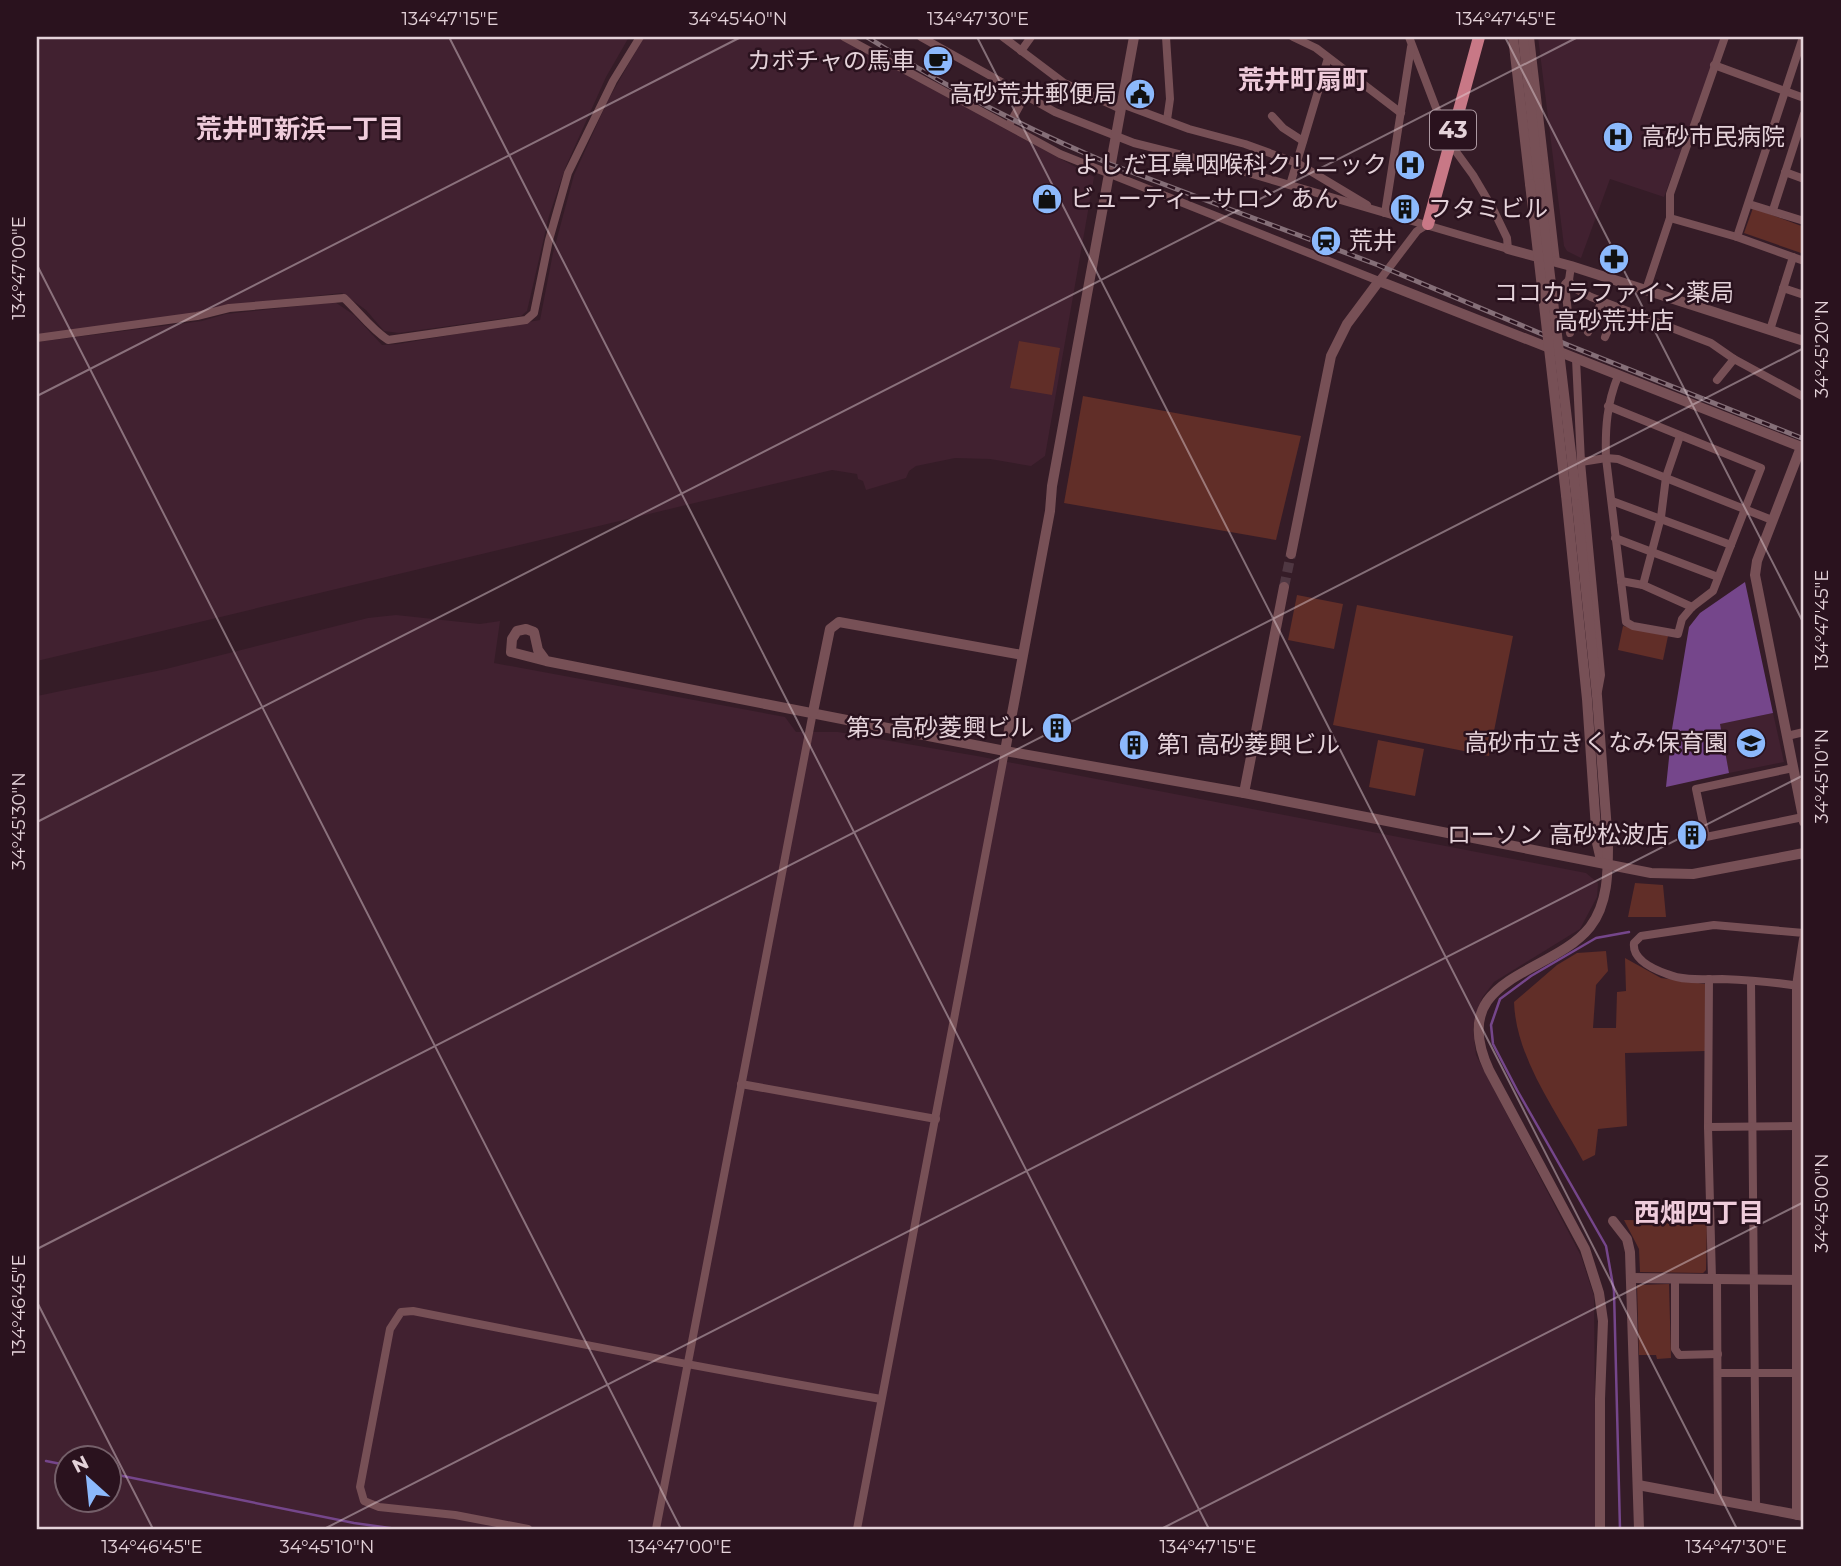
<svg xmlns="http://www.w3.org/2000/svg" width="1841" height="1566" font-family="Montserrat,'Noto Sans JP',sans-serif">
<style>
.built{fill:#412130;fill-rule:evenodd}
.green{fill:#612e28}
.water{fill:#75468b}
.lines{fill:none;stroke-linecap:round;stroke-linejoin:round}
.stream{stroke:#75468b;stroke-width:2.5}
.tertiary-tunnel{stroke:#4f3742;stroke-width:10;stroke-dasharray:10 5;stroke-linecap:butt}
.minor{stroke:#775056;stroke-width:8}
.tertiary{stroke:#775056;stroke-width:10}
.primary{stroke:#c87886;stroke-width:12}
.rail-casing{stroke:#856f78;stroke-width:5}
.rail{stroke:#2a121e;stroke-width:2.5;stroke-dasharray:8;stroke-linecap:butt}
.tertiary-bridge{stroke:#775056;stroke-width:10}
.ticks{fill:none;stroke:#e4d2d9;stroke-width:2;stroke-opacity:0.45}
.labels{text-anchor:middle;stroke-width:5;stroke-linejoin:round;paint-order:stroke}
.shield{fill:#2a121e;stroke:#ac98a1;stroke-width:2}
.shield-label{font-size:23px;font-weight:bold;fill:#e4d2d9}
.poi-label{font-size:24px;fill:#e4d2d9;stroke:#2a121e;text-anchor:end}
.neighbourhood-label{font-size:26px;font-weight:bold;fill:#efccdb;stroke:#2a121e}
.neatline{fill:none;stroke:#e4d2d9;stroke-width:2.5}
.ticks-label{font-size:18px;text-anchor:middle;fill:#e4d2d9}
</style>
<rect width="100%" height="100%" fill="#351c27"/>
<!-- built -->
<g class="built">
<polygon points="37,37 629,37 606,77 566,166 549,216 527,311 521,316 399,333 384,331 366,310 342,293 231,305 203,314 37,338"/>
<polygon points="644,37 836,37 1094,177 1045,456 1031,466 990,459 955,458 916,466 909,471 906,478 866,490 863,481 858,479 857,474 832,470 37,661 37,342 202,321 226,314 335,302 354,315 382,345 398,344 540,320 553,253 574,175 608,100"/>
<polygon points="1538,37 1723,37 1664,197 1610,179 1581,258 1567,251 1564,246"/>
<path d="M396,615l84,9 20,-3 -6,42 291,54 11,15h42l139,24 609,117 12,10 -1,14 -17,32 -86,53 -12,16 -9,29 3,28 105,201 13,40 2,233h-1559v-833l129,-27 202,-51zM66,1458h42v42h-42z"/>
<polygon points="1773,713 1784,762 1729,773 1719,724"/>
</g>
<!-- green -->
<g class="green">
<polygon points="1753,208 1804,227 1804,254 1744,233"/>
<polygon points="1019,341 1060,348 1052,395 1010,388"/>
<polygon points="1083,396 1301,436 1276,540 1064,503"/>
<polygon points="1297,595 1343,604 1334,649 1288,640"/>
<polygon points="1357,605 1513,636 1489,756 1333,725"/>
<polygon points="1623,626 1668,636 1663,660 1618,650"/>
<polygon points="1378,740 1424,749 1415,796 1369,787"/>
<polygon points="1635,883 1663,885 1666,917 1628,917"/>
<path d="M1606,951l2,20 -12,14 -3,43h23l1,-36 9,-1 -1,-33 36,20 44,6 1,67 -81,2 2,73 -29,3 -3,26 -12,6c-26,-49 -67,-102 -69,-159l43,-37 20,-12z"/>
<polygon points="1624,1220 1707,1221 1706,1270 1703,1273 1640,1272 1639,1249"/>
<polygon points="1669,1284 1671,1358 1657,1359 1656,1355 1639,1355 1637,1285"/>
</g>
<!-- water -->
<polygon class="water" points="1745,582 1773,713 1720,724 1729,773 1666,787 1672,729 1689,627 1700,613"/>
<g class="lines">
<!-- stream -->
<g class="stream">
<polyline points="46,1461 66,1465"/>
<polyline points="108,1473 354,1523 397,1529"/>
<polyline points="1620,1529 1614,1291 1606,1246 1517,1090 1493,1044 1491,1025 1500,999 1531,976 1596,938 1629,932"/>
</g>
<!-- tertiary-tunnel -->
<polyline class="tertiary-tunnel" points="1284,587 1291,554"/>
<!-- minor -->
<g class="minor">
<polyline points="844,37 1060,154 1379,281 1417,231 1428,224"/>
<polyline points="921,37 1055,112 1134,143 1218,164 1508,249 1507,238 1493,209 1473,175 1449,142 1409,37"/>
<polyline points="1003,37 1064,83 1121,109"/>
<polyline points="1166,37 1170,99 1167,120"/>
<polyline points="1293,37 1316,48 1401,113"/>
<polyline points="1530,37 1556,262"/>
<polyline points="1021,51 1031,37"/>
<polyline points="1714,65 1804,98"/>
<polyline points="1122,104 1189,129 1245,144 1297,163 1367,205"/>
<polyline points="1272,116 1283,128 1303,141"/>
<polyline points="1009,125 1025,96"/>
<polyline points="1785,172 1804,179"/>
<polyline points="1290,185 1328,58"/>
<polyline points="1749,204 1804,221"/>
<polyline points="1773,210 1804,114"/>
<polyline points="1385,213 1411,47"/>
<polyline points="1670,218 1737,237 1804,261"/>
<polyline points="1737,237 1803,37"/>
<polyline points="1569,280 1572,287 1591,297 1711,343 1734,359 1804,397"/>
<polyline points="1783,288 1804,295"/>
<polyline points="1646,290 1670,218 1670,194 1725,37"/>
<polyline points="1770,330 1793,257"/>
<polyline points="1588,332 1602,301"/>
<polyline points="1570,333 1565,284 1569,280 1571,266"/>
<polyline points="1605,337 1618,307"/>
<path d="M37,338l160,-22 32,-8 115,-10c15,14 27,31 44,42l138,-20 8,-7 15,-73 19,-67 45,-92 27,-44"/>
<polyline points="1576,359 1581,462 1601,675 1598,691"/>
<polyline points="1717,380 1734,359"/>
<path d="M1608,406l153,62 -48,123 -21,16 -10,12 -4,15 -45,-8 -7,-4 -20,-164c-1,-30 1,-55 12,-82"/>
<polyline points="1581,462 1606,458 1618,459 1772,520"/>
<polyline points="1612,501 1731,545"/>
<polyline points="1615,538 1718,577"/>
<polyline points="1621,581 1643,585 1692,607"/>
<polyline points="1643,585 1661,517 1666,477 1680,436"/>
<polyline points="1787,736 1804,732"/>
<polyline points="1793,768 1696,789 1706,837 1803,817"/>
<path d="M1804,933l-90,-8 -73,11 -7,7c-2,16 19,26 33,31 16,7 37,5 55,5 27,1 55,3 82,8"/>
<polyline points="1709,979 1708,1127 1712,1279"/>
<polyline points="1751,981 1756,1507"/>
<polyline points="741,1084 936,1119"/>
<polyline points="1708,1127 1797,1126"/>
<polyline points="1675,1278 1675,1349 1679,1355 1718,1354"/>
<polyline points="1717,1279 1718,1500"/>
<polyline points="1718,1373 1804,1373"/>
<path d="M528,1529l-73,-14 -76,-8 -15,-6 -4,-14 30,-158 11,-17 12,-1c156,31 312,61 468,88"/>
<polyline points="656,1529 813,712"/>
<polyline points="857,1529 1005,751"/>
</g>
<!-- tertiary -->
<g class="tertiary">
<polyline points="1513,37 1530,184"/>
<polyline points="1523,37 1539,183"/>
<polyline points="1508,249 1571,266 1804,341"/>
<polyline points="1801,447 1757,561 1755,575 1804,822"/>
<polyline points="1566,495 1587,699 1597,843 1600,856 1608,866"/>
<path d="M1576,495l21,201 11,148c0,28 0,60 -18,83 -39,49 -145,48 -101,143l96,179 14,44 4,28 -3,78v130"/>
<polyline points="1291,554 1331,356 1347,324 1379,281 1804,448"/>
<polyline points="546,661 538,650 534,632 526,629 517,631 512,639 511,652 546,661 1005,751 1244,793 1651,873 1693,874 1804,853"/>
<polyline points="813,712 830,629 839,622 1022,655"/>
<polyline points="1005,751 1050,511 1052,486 1134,37"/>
<polyline points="1244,793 1284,587"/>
<polyline points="1613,1221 1627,1239 1630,1252 1639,1529"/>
<polyline points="1632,1278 1804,1280"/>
<polyline points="1638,1485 1804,1516"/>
<polyline points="1797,1515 1797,986 1804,939"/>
</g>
<!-- primary -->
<polyline class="primary" points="1428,224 1479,37"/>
<!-- rail casing -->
<g class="rail-casing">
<path id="rail" d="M867,37c77,49 159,92 243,127l268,101 190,80 236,94"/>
</g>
<!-- rail -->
<use href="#rail" class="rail"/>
<!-- tertiary-bridge -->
<g class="tertiary-bridge">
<polyline points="1539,183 1576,495"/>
<polyline points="1530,184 1566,495"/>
</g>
</g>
<!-- ticks -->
<path class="ticks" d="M449,37l760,1492M977,37l760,1492M1505,37l299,587M37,265l644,1264M37,396l704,-359M37,822l1541,-785M37,1249l1767,-901M37,1302l116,227M324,1529l1480,-754M1161,1529l643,-327"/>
<!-- icons -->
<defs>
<g id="cafe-disc" transform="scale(1.575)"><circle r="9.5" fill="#8cb9fc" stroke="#2a121e"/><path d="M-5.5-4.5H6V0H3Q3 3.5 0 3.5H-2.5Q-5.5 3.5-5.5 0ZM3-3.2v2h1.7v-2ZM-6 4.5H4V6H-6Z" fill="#111"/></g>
<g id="civic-disc" transform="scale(1.575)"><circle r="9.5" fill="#8cb9fc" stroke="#2a121e"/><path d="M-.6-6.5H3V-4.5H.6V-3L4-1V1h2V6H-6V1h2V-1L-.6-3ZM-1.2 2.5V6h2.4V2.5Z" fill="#111"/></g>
<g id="hospital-disc" transform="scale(1.575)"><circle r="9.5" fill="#8cb9fc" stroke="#2a121e"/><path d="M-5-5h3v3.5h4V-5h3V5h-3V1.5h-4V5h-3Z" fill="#111"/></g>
<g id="shop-disc" transform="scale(1.575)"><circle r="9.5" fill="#8cb9fc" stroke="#2a121e"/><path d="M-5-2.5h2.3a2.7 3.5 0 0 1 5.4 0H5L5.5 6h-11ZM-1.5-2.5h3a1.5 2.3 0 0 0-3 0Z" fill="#111"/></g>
<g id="building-disc" transform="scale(1.575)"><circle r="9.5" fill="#8cb9fc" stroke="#2a121e"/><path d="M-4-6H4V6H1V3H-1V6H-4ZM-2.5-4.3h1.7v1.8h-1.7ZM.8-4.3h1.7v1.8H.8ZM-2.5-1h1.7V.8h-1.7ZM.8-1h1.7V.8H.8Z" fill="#111"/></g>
<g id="station-disc" transform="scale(1.575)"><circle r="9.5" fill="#8cb9fc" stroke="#2a121e"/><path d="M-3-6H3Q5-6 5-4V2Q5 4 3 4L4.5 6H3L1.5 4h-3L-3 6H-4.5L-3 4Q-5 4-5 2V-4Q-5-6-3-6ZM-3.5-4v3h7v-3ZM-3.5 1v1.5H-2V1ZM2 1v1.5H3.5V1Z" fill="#111"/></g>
<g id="pharmacy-disc" transform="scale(1.575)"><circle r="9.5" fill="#8cb9fc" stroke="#2a121e"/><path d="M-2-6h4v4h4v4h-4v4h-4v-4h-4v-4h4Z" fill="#111"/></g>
<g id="school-disc" transform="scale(1.575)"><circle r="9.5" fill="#8cb9fc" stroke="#2a121e"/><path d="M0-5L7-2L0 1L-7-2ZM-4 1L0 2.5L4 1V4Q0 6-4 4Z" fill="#111"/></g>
</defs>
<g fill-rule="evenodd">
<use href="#cafe-disc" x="938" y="61"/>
<use href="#civic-disc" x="1140" y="94"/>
<use href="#hospital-disc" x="1618" y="137"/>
<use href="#hospital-disc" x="1410" y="165"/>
<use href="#shop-disc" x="1047" y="199"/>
<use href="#building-disc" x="1405" y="209"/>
<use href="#station-disc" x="1326" y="241"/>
<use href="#pharmacy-disc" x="1614" y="259"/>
<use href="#building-disc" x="1057" y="728"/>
<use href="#school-disc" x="1751" y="743"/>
<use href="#building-disc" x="1134" y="745"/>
<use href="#building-disc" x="1692" y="835"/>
</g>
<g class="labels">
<!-- shield labels -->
<rect class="shield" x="1430" y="110.5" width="46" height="39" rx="5"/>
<g class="shield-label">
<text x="1453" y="138">43</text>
</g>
<!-- poi labels -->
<g class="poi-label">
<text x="915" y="69">カボチャの馬車</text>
<text x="1117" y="102">高砂荒井郵便局</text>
<text x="1641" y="145" text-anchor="start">高砂市民病院</text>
<text x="1387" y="173">よしだ耳鼻咽喉科クリニック</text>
<text x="1070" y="207" text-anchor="start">ビューティーサロン あん</text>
<text x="1428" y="217" text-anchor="start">フタミビル</text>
<text x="1349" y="249" text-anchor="start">荒井</text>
<text x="1614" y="301" text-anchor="middle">ココカラファイン薬局<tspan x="1614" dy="28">高砂荒井店</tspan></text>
<text x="1034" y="736">第3 高砂菱興ビル</text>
<text x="1728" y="751">高砂市立きくなみ保育園</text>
<text x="1157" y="753" text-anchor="start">第1 高砂菱興ビル</text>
<text x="1669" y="843">ローソン 高砂松波店</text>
</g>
<!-- neighbourhood labels -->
<g class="neighbourhood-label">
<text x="1303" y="89">荒井町扇町</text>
<text x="300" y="138">荒井町新浜一丁目</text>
<text x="1699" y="1222">西畑四丁目</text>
</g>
</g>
<!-- border -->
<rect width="1841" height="1566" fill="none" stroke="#2a121e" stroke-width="77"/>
<!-- north arrow -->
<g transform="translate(88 1479) rotate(333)"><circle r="33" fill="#2a121e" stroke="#745f69" stroke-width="2"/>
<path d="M0-5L12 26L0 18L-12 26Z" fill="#8cb9fc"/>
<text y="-10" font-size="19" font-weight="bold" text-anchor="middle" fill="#e4d2d9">N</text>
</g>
<rect x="38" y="38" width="1764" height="1490" class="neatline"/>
<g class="ticks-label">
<text x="450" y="25">134°47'15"E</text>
<text x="738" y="25">34°45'40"N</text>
<text x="978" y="25">134°47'30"E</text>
<text x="1506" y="25">134°47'45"E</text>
<text transform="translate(19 268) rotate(-90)" y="6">134°47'00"E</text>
<text transform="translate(1822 349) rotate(-90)" y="6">34°45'20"N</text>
<text transform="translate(1822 620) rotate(-90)" y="6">134°47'45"E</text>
<text transform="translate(1822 776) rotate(-90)" y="6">34°45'10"N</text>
<text transform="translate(19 821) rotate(-90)" y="6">34°45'30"N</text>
<text transform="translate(1822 1203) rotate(-90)" y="6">34°45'00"N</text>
<text transform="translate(19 1305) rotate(-90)" y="6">134°46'45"E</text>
<text x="152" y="1553">134°46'45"E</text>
<text x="327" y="1553">34°45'10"N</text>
<text x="680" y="1553">134°47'00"E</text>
<text x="1208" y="1553">134°47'15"E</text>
<text x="1736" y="1553">134°47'30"E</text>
</g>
</svg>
